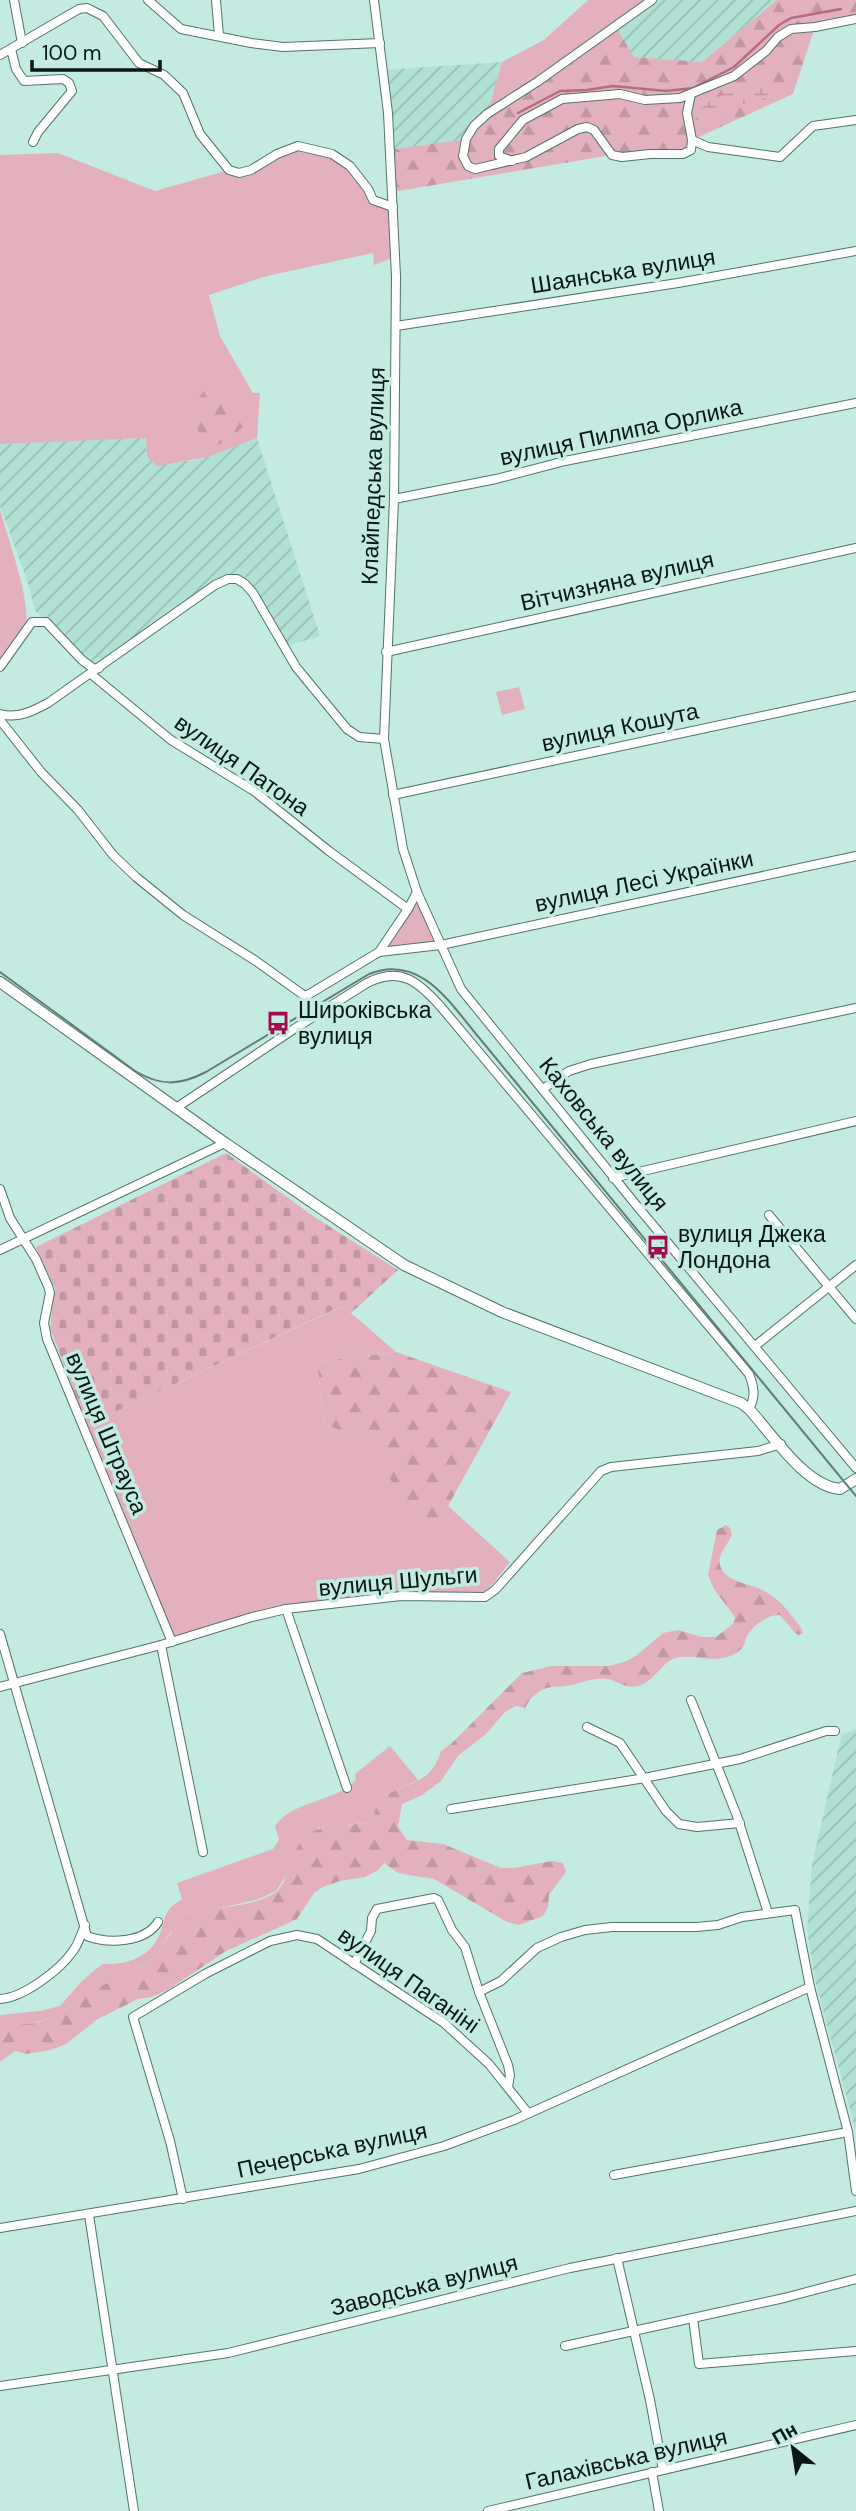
<svg xmlns="http://www.w3.org/2000/svg" width="856" height="2511" font-family="'DM Sans',sans-serif">
<style>
.industrial{fill:url(#industrial-furrows)}
.grass{fill:#e3b1be}
.forest{fill:url(#forest-firs)}
.wetland{fill:url(#wetland-marsh)}
.cemetery{fill:url(#cemetery-stones)}
.lines{fill:none;stroke-linecap:round;stroke-linejoin:round}
.stream{stroke:#b76d81;stroke-width:2.5}
.minor-casing{stroke:#50746b;stroke-width:10}
.secondary-casing{stroke:#50746b;stroke-width:12}
.minor{stroke:#fff;stroke-width:8}
.secondary{stroke:#fff;stroke-width:10}
.tram{stroke:#627d76;stroke-width:2}
.labels{text-anchor:middle;stroke-width:7;stroke-linejoin:round;paint-order:stroke}
.street-label{font-size:23px;fill:#091814;stroke:#c4ebe1}
.poi-label{font-size:23px;fill:#091814;stroke:#c4ebe1;text-anchor:start}
</style>
<defs>
<pattern id="industrial-furrows" width="10" height="10" patternUnits="userSpaceOnUse" patternTransform="scale(1.75)"><rect width="10" height="10" fill="#b1e1d5"/><path d="M-1 1l2-2M0 10L10 0M9 11l2-2" fill="none" stroke="#97c0b6"/></pattern>
<pattern id="forest-firs" width="22" height="20" patternUnits="userSpaceOnUse" patternTransform="scale(1.75)"><rect width="22" height="20" fill="#e3b1be"/><path d="M5 1l3.5 6h-7zM16 11l3.5 6h-7z" fill="#c198a2"/></pattern>
<pattern id="wetland-marsh" width="20" height="14" patternUnits="userSpaceOnUse" patternTransform="scale(1.75)"><rect width="20" height="14" fill="#e3b1be"/><path d="M1 5h8M5 5V1M11 12h8M15 12V8" fill="none" stroke="#c198a2"/></pattern>
<pattern id="cemetery-stones" width="16" height="16" patternUnits="userSpaceOnUse" patternTransform="scale(1.75)"><rect width="16" height="16" fill="#e3b1be"/><path d="M2 7V4a2 2 0 0 1 4 0v3zM10 15v-3a2 2 0 0 1 4 0v3z" fill="#c198a2"/></pattern>
</defs>
<rect width="100%" height="100%" fill="#c4ebe1"/>
<!-- industrial -->
<g class="industrial">
<polygon points="652,0 777,0 702,62 634,57 616,27"/>
<polygon points="502,62 487,114 466,139 389,150 384,70"/>
<polygon points="130,437 146,438 147,456 189,461 208,457 257,438 320,636 284,647 250,584 241,578 233,577 94,669 35,611 27,580 0,506 0,444"/>
<polygon points="856,1729 856,2132 815,1980 807,1930 812,1865 837,1754 842,1734"/>
</g>
<!-- grass -->
<g class="grass">
<polygon points="588,0 652,0 487,114 502,62 544,40"/>
<polygon points="288,148 332,154 350,166 373,200 393,207 395,257 374,265 373,253 267,276 209,295 220,336 253,393 260,393 257,438 208,457 156,466 147,456 146,438 0,444 0,155 58,153 155,191 229,170 239,173"/>
<path d="M0,509c8,31 31,90 26,120l-26,38z"/>
<polygon points="519,687 525,709 502,715 496,692"/>
<polygon points="417,892 441,945 379,952"/>
<polygon points="343,1306 396,1352 317,1362 324,1425 369,1439 377,1448 426,1534 448,1506 510,1562 491,1586 482,1593 287,1607 174,1637 87,1425"/>
<path d="M390,1746l28,34c-23,12 -40,13 -45,42l-55,6 -42,63 -17,8 -51,12 -38,22 -12,19 -10,9 -19,13 -41,20 -13,12 -16,10 -33,9 -11,-3 -15,5v-12l40,-4 20,-5 22,-25 20,-17c23,1 46,-5 57,-28 4,-8 5,-20 10,-26 2,-4 9,-8 13,-11l-5,-16 96,-34 6,-9 -4,-14c18,-26 59,-23 81,-46l-1,-6z"/>
</g>
<!-- forest -->
<g class="forest">
<polygon points="777,0 856,0 856,19 815,27 793,94 692,140 691,150 612,155 392,192 389,150 466,139 474,126 616,27 634,57 702,62"/>
<path d="M213,384l10,12 16,8 10,15c-11,14 -21,26 -40,27 -11,-12 -15,-23 -18,-39l13,-16z"/>
<polygon points="396,1352 511,1392 448,1506 427,1534 411,1518 397,1494 377,1448 369,1439 324,1425 317,1362"/>
<path d="M726,1525l4,3 2,7c-4,9 -15,20 -12,30 4,17 29,18 42,25 12,6 21,14 29,25 5,6 10,11 12,18l-4,2 -4,-2 -15,-18c-11,-1 -25,9 -31,18 -5,6 -3,13 -10,18 -21,16 -43,2 -63,7 -15,4 -20,23 -38,28 -12,3 -20,-5 -31,-7 -15,-2 -27,5 -42,7 -8,1 -14,0 -21,3 -9,4 -14,10 -19,19l-9,-2 -11,6 -19,22 -28,22 -17,25 -19,14 -20,9 -4,23 9,13 36,4 58,24h13l38,-7 11,2 3,9 -17,23 -1,12 -5,9 -24,9 -12,-3 -73,-43 -36,-6 -14,-10 -6,7 -13,7 -25,4 -17,6 -9,6 -17,26 -71,32 -57,38 -17,8 -14,2 -40,20 -32,25 -15,6 -25,4 -11,-3 -15,11v-35c5,-2 11,-5 16,-5 3,0 6,3 10,2 9,0 23,-5 31,-8 12,-5 20,-14 31,-22 19,-13 42,-18 60,-33 15,-12 21,-30 36,-40 26,-18 67,-11 92,-29 8,-7 11,-18 14,-28 16,-47 42,-35 83,-42 1,-5 1,-11 4,-16 13,-25 53,-14 64,-55l11,-8 70,-70 29,-7h58l18,-5 10,-6 26,-22 15,-3 23,7h15l17,-13 2,-7 -21,-28 -6,-14 9,-45z"/>
</g>
<!-- wetland -->
<polygon class="wetland" points="764,87 771,92 763,99 743,104 701,125 697,124 695,121 697,113 712,99 731,92 746,94"/>
<!-- cemetery -->
<polygon class="cemetery" points="226,1153 313,1216 398,1270 351,1313 342,1306 87,1425 50,1328 55,1288 36,1247"/>
<g class="lines">
<!-- stream -->
<polyline class="stream" points="518,113 560,91 587,90 613,86 666,91 693,88 734,67 779,25 791,18 841,9"/>
<!-- minor casing -->
<g class="minor-casing">
<g id="minor">
<polyline points="14,0 22,43"/>
<polyline points="148,0 181,29 251,43 283,47 380,43"/>
<polyline points="216,0 219,36"/>
<polyline points="374,0 388,113 396,276 394,499 384,739 403,849 417,892 461,989 637,1206 856,1468"/>
<polyline points="652,0 537,82 487,114 474,126 466,139 463,156 468,166 475,169 526,157 578,129 587,127 594,130 612,155 622,157 650,154 683,154 691,150 692,140 708,147 780,157 813,126 856,120"/>
<polyline points="11,49 16,69 24,81 63,79 69,83 72,91 38,132 33,142"/>
<polyline points="0,55 79,9 87,8 103,16 139,63 164,75 183,93 200,134 229,170 239,173 251,170 277,154 298,146 332,154 350,166 368,189 373,200 393,207"/>
<polyline points="691,94 687,113 692,140"/>
<polyline points="512,161 499,156 499,149 523,120 562,99 620,94 645,100 680,98 734,76 766,51 778,37 791,29 815,27 856,19"/>
<polyline points="396,326 678,283 856,251"/>
<polyline points="394,499 496,479 565,461 856,403"/>
<polyline points="386,652 856,548"/>
<polyline points="0,667 32,622 46,622 82,660 94,669 99,668"/>
<polyline points="91,674 171,740 254,791 329,851 408,909"/>
<path d="M0,714c18,5 33,-3 48,-11l167,-118 13,-6h9l8,5 8,9 43,74 51,62 12,8 25,2"/>
<polyline points="0,720 41,772 78,810 113,855 136,877 183,915 256,961 302,994 306,996 379,952 408,909 417,892"/>
<polyline points="393,795 856,696"/>
<polyline points="379,952 441,945 856,856"/>
<polyline points="543,1089 569,1071 591,1064 856,1008"/>
<path d="M176,1108l118,-79 73,-46c33,-17 51,-2 74,24l308,367c5,13 7,22 0,35"/>
<polyline points="613,1178 856,1121"/>
<polyline points="0,1189 10,1218 36,1259 48,1286 50,1293 44,1323 47,1339 172,1642"/>
<polyline points="769,1215 856,1319"/>
<polyline points="0,1250 225,1143"/>
<polyline points="755,1346 856,1265"/>
<polyline points="286,1609 347,1788"/>
<path d="M0,1634l87,302c21,8 58,7 71,-14"/>
<polyline points="161,1645 203,1852"/>
<polyline points="0,1687 161,1645 252,1617 286,1609 401,1596 485,1597 495,1590 601,1471 611,1467 758,1451 781,1444"/>
<polyline points="691,1700 737,1816 768,1913"/>
<polyline points="587,1727 620,1743 666,1811 679,1824 697,1827 740,1823"/>
<polyline points="451,1809 639,1779 740,1759 826,1731 835,1731"/>
<polyline points="354,1964 371,1931 372,1918 377,1909 434,1898 438,1900 452,1930 465,1947 479,1992 508,2065 510,2075 508,2087"/>
<polyline points="479,1992 501,1981 537,1948 561,1937 585,1930 612,1927 696,1927 718,1925 742,1917 795,1910 810,1987 848,2132 856,2191"/>
<path d="M0,1999c23,-1 60,-29 73,-48 6,-8 8,-17 12,-26"/>
<polyline points="614,2175 848,2132"/>
<polyline points="183,2199 170,2141 133,2017 205,1974 270,1941 297,1935 317,1939 444,2023 489,2064 528,2113"/>
<polyline points="89,2215 134,2511"/>
<polyline points="0,2228 359,2169 444,2146 514,2120 810,1987"/>
<polyline points="617,2258 650,2400 663,2470"/>
<polyline points="693,2318 699,2364 856,2351"/>
<polyline points="565,2346 784,2298 856,2279"/>
<polyline points="0,2386 228,2353 570,2268 856,2211"/>
<polyline points="652,2472 659,2511"/>
<polyline points="488,2511 856,2425"/>
</g>
</g>
<!-- secondary casing -->
<g class="secondary-casing">
<path id="secondary" d="M0,982l225,161 179,122 98,47 239,91 8,6c23,25 56,77 91,80l16,-10"/>
</g>
<!-- minor -->
<use href="#minor" class="minor"/>
<!-- secondary -->
<use href="#secondary" class="secondary"/>
<!-- tram -->
<path class="tram" d="M0,972l135,99c25,15 44,15 71,1l163,-98c53,-21 82,31 112,66l375,456"/>
</g>
<!-- icons -->
<defs>
<g id="bus-bare" transform="scale(1.89)"><path d="M-5-6H5V4H4V6H2V4H-2V6H-4V4H-5ZM-3.5-4V0h7V-4ZM-3.5 1.2v1.5H-2V1.2ZM2 1.2v1.5H3.5V1.2Z" fill="#a00a4f" stroke="#c4ebe1" stroke-width="2.5" paint-order="stroke"/></g>
</defs>
<g fill-rule="evenodd">
<use href="#bus-bare" x="278" y="1023"/>
<use href="#bus-bare" x="658" y="1247"/>
</g>
<g class="labels">
<!-- street labels -->
<g class="street-label">
<text transform="translate(623 271) rotate(-9)" y="8">Шаянська вулиця</text>
<text transform="translate(621 432) rotate(-12)" y="8">вулиця Пилипа Орлика</text>
<text transform="translate(373 476) rotate(-88)" y="8">Клайпедська вулиця</text>
<text transform="translate(617 581) rotate(-13)" y="8">Вітчизняна вулиця</text>
<text transform="translate(620 727) rotate(-12)" y="8">вулиця Кошута</text>
<text transform="translate(242 765) rotate(35)" y="8">вулиця Патона</text>
<text transform="translate(644 881) rotate(-12)" y="8">вулиця Лесі Українки</text>
<text transform="translate(604 1134) rotate(51)" y="8">Каховська вулиця</text>
<text transform="translate(107 1433) rotate(67)" y="8">вулиця Штрауса</text>
<text transform="translate(398 1581) rotate(-5)" y="8">вулиця Шульги</text>
<text transform="translate(409 1980) rotate(35)" y="8">вулиця Паганіні</text>
<text transform="translate(332 2150) rotate(-12)" y="8">Печерська вулиця</text>
<text transform="translate(424 2285) rotate(-14)" y="8">Заводська вулиця</text>
<text transform="translate(626 2459) rotate(-13)" y="8">Галахівська вулиця</text>
</g>
<!-- poi labels -->
<g class="poi-label">
<text x="298" y="1018">Широківська<tspan x="298" dy="26">вулиця</tspan></text>
<text x="678" y="1242">вулиця Джека<tspan x="678" dy="26">Лондона</tspan></text>
</g>
</g>
<!-- north arrow -->
<g transform="translate(793 2448) rotate(330)" stroke="#c4ebe1" stroke-width="5" paint-order="stroke">
<path d="M0-5L12 26L0 18L-12 26Z" fill="#091814"/>
<text y="-10" font-size="19" font-weight="bold" text-anchor="middle" fill="#091814">Пн</text>
</g>
<!-- scale -->
<path d="M32 60v10h128v-10" fill="none" stroke="#091814" stroke-width="3.5"/>
<text x="42" y="60" font-size="21" fill="#091814" stroke="#c4ebe1" stroke-width="5" paint-order="stroke">100 m</text>
</svg>
